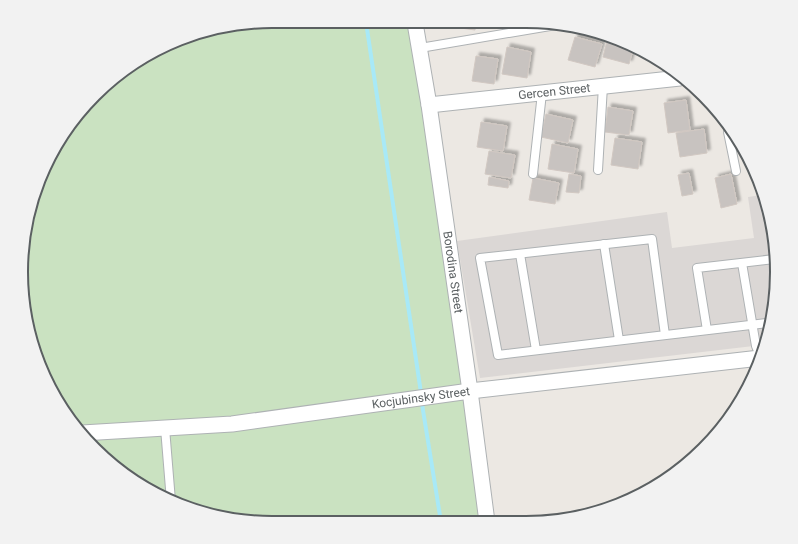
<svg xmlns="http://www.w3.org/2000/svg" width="798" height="544" font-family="Roboto,sans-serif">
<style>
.industrial{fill:#dbd7d5}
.green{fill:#cae2c1}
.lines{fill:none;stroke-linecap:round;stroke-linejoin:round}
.stream{stroke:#a8e9f7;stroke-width:4}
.building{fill:#c8c3c0;stroke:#d1c8c2;filter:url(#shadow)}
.service-casing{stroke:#aeb2b4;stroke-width:10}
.minor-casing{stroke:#aeb2b4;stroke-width:17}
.service{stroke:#fff;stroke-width:8}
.minor{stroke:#fff;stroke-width:15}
.labels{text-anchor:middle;stroke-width:3;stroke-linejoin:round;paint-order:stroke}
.street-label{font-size:12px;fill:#5b6062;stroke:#fff}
.rim{fill:none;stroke:#5b6062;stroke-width:2}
</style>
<defs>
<filter id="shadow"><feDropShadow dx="3.5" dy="-3.5" stdDeviation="1" flood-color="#0004"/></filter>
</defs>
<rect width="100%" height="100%" fill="#ece8e3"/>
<!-- industrial -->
<polygon class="industrial" points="762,195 777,272 762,345 480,378 457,241 667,212 672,248 754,238 748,197"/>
<!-- green -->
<polygon class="green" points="272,21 414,23 487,522 223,518 161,497 95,450 55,397 26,321 22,255 40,176 73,119 132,63 192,34"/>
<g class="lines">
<!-- stream -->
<g class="stream">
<polyline points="366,22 421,393"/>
<polyline points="422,404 441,522"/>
</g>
</g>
<!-- building -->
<g class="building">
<polygon points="431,24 476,24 475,30"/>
<polygon points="575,37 602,44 595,67 568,60"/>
<polygon points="608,37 634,46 629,64 603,57"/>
<polygon points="507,47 531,52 527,78 502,74"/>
<polygon points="476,56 498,59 494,84 472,81"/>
<polygon points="686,100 690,130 668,133 664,103"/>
<polygon points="608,107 633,111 629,135 605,132"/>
<polygon points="546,114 573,120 568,143 541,137"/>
<polygon points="481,122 507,126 503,151 477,147"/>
<polygon points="704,129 707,153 680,157 676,133"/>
<polygon points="615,138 642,142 638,169 611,165"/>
<polygon points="552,144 578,149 574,173 548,169"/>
<polygon points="489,151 515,155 511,178 485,174"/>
<polygon points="689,173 693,194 682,196 678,175"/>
<polygon points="569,174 581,176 579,193 566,192"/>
<polygon points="731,174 737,204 721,208 715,178"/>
<polygon points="489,177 509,181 508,188 488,185"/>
<polygon points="533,178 559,183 555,204 529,200"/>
</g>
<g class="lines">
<!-- service casing -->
<g class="service-casing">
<g id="service">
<polyline points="420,48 556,25"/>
<polyline points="728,132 736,171"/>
<polyline points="598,170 603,86"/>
<polyline points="533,174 542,93"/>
<polyline points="604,244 619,340"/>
<polyline points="520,254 536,350"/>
<polyline points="742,263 756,346 760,356"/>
<polyline points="707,330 697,268 774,259"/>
<polyline points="665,335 652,239 480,258 498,355 767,323"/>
<polyline points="165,428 171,501"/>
</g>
</g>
<!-- minor casing -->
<g class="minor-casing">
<g id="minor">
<path id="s1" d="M415,23l14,82 41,286 17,131"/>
<path id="s2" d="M429,105l251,-27"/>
<path id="s3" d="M82,433l150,-9 238,-33 290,-33"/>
</g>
</g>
<!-- service -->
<use href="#service" class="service"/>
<!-- minor -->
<use href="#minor" class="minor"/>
</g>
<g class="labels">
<!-- street labels -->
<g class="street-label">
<text dy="4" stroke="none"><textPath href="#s2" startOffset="126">Gercen Street</textPath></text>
<text dy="4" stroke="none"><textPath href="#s1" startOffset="252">Borodina Street</textPath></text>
<text dy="4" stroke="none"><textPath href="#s3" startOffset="341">Kocjubinsky Street</textPath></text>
</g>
</g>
<!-- crop -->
<path d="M0 0H798V544H0ZM272 28H526A244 244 0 0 1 770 272V272A244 244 0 0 1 526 516H272A244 244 0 0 1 28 272V272A244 244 0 0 1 272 28Z" fill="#f2f2f2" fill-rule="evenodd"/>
<path class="rim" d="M272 28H526A244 244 0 0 1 770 272V272A244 244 0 0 1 526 516H272A244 244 0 0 1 28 272V272A244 244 0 0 1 272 28Z"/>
</svg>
